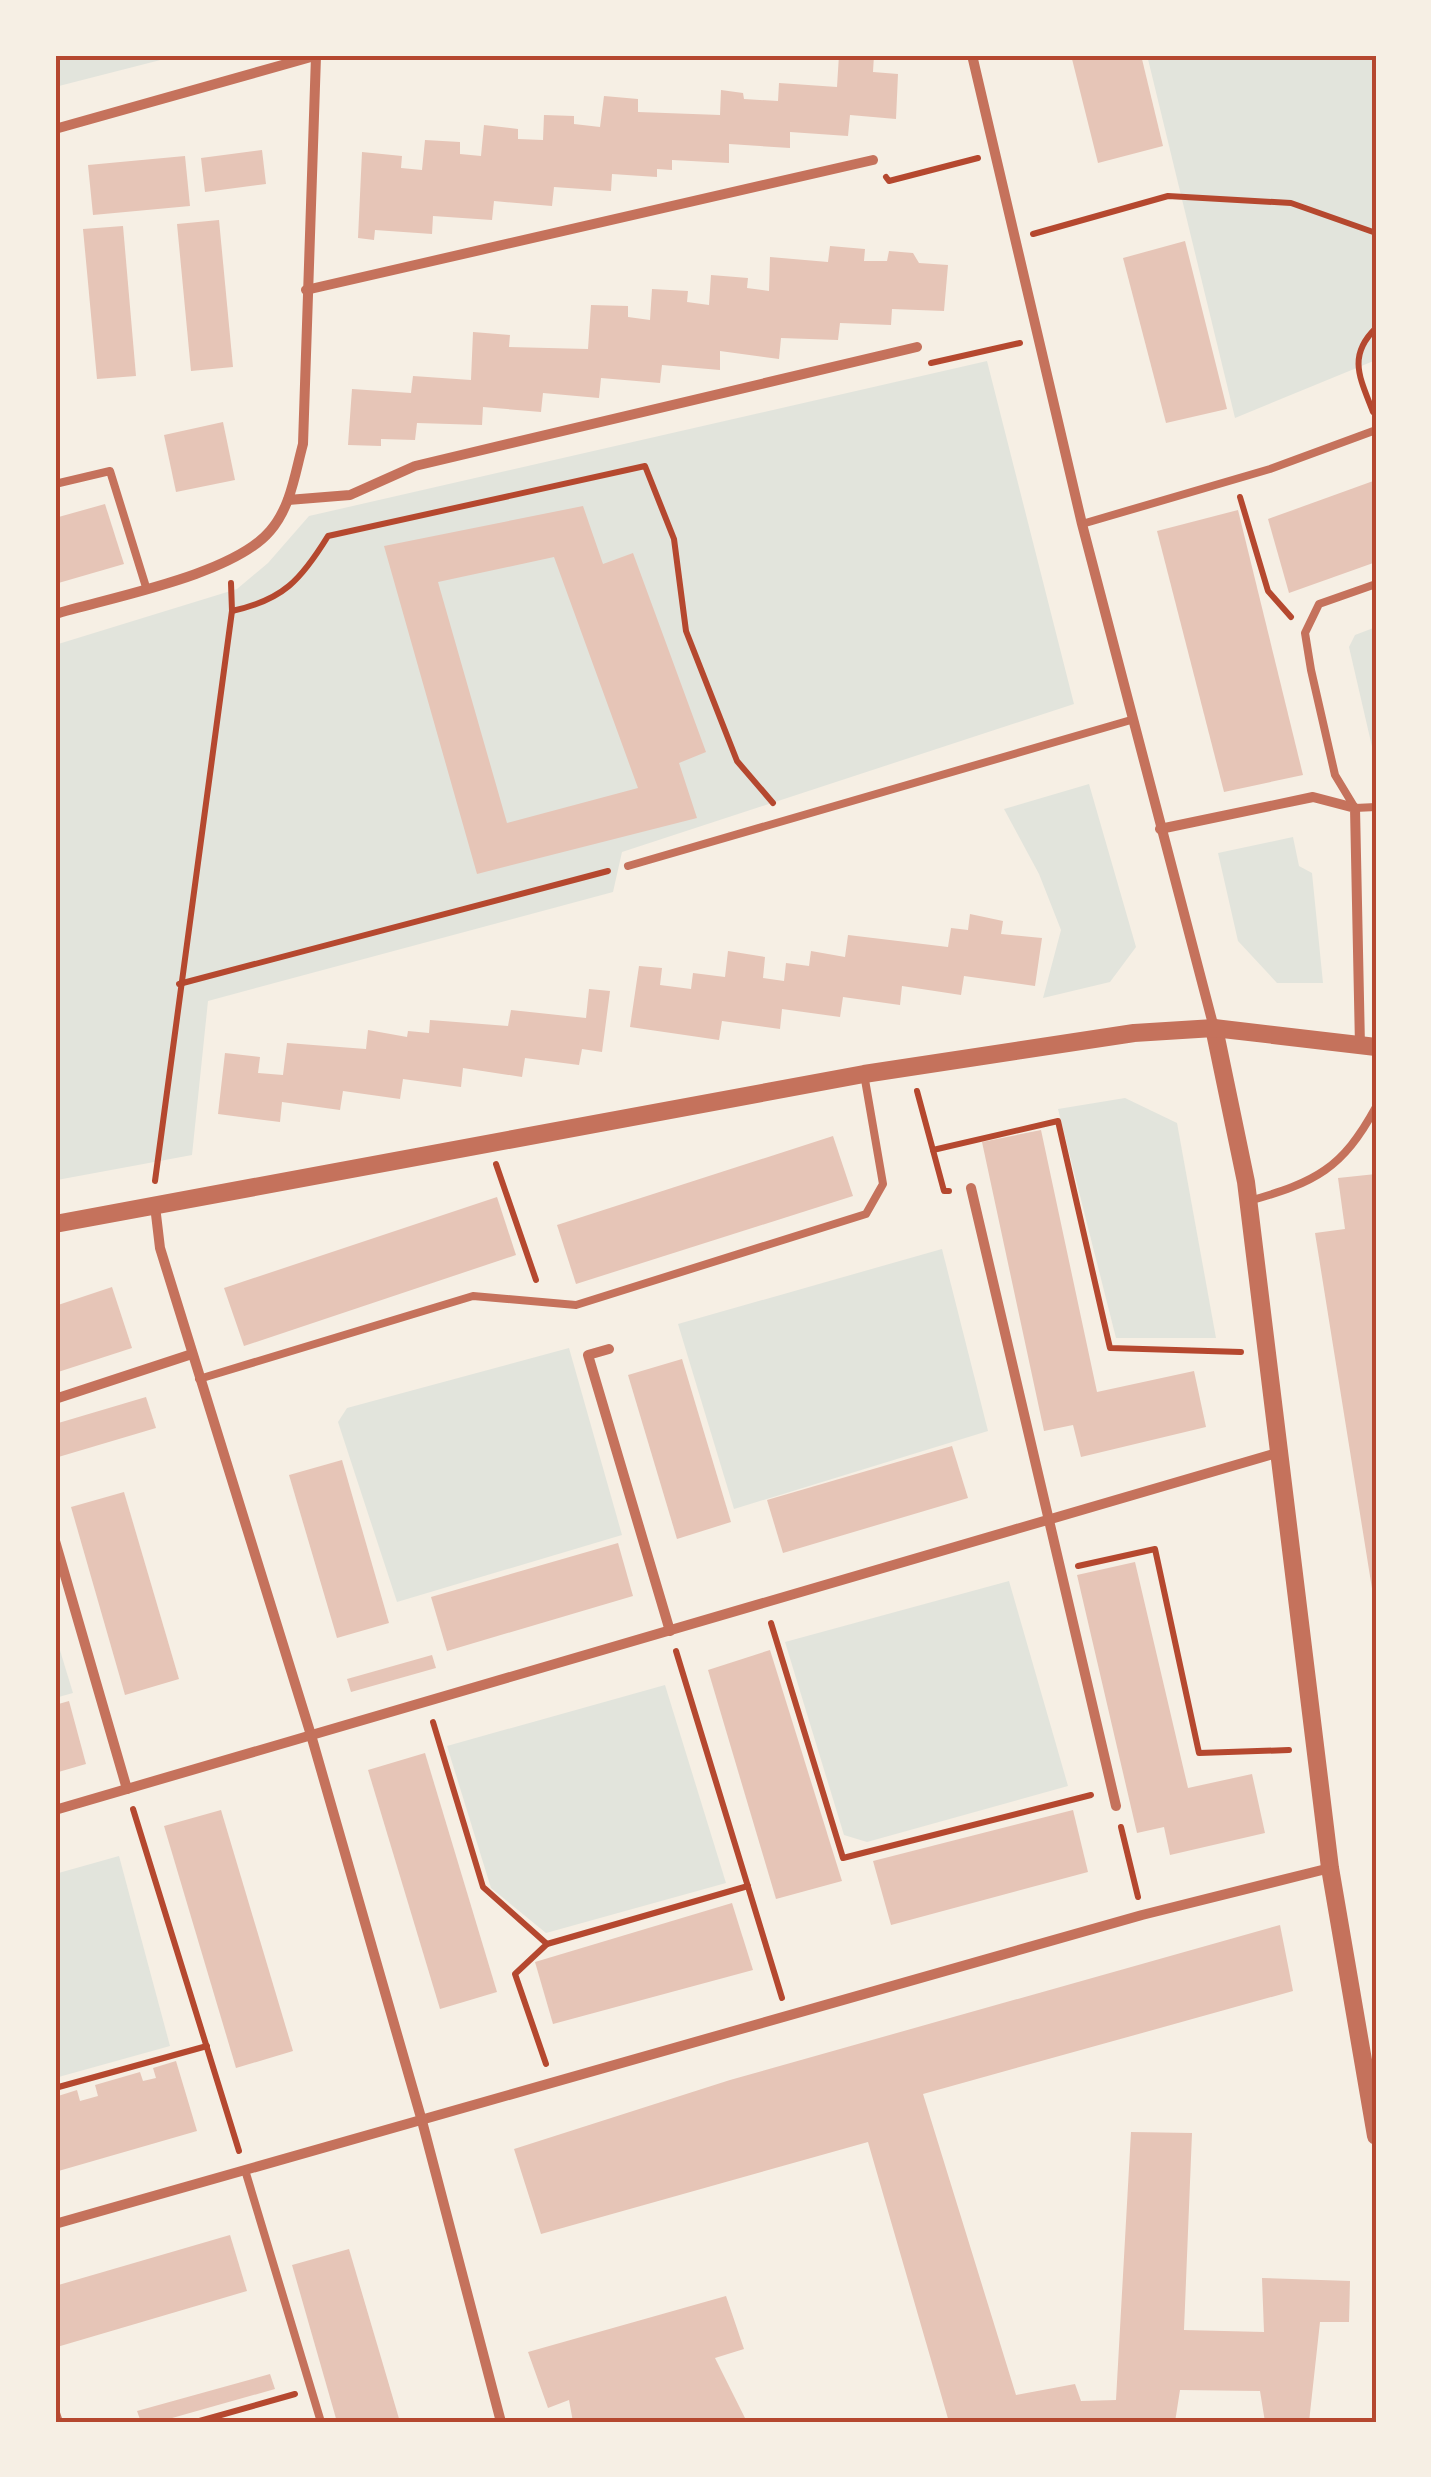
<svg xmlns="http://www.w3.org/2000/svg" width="1431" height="2477" font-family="'DM Sans',sans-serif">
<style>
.green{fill:#e2e4dc}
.building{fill:#e6c5b7;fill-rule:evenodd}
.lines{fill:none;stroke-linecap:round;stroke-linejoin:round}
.path{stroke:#b5482f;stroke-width:6}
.service{stroke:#c5725c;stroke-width:8}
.minor{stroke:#c5725c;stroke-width:10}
.tertiary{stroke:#c5725c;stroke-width:18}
.neatline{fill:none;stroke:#b5482f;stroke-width:4}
</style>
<rect width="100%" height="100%" fill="#f6efe4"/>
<!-- green -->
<g class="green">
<polygon points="55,55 180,55 55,87"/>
<polygon points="1147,55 1376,55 1376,360 1235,418"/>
<polygon points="987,361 1074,704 622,852 613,892 208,1001 192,1155 57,1180 55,645 237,589 268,563 309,516"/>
<polygon points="1376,627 1376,764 1349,647 1355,635"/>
<polygon points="1089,784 1136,947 1110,982 1043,998 1061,930 1039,874 1004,809"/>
<polygon points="1293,837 1299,866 1312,873 1323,983 1277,983 1238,941 1218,853"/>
<polygon points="1125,1098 1177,1123 1216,1338 1116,1338 1058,1109"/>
<polygon points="942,1249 988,1431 734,1509 678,1324"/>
<polygon points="569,1348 622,1535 397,1602 338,1422 347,1408"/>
<polygon points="1009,1581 1068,1786 867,1842 844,1835 785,1642"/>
<polygon points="55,1634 73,1693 55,1698"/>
<polygon points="665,1685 726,1883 546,1933 491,1888 447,1746"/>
<polygon points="119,1856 170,2046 55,2078 55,1874"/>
</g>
<!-- building -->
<g class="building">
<polygon points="839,55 874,55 873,72 898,74 896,119 850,115 848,136 790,132 790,148 729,144 729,163 672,160 672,170 657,169 657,177 612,174 611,191 554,187 552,206 494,201 492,220 433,216 432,234 375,230 374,240 358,238 362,152 402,156 401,168 422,170 425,140 460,142 460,154 481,156 484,125 518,129 518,139 543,140 544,115 574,116 574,124 600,127 604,96 638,99 638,112 720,115 721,90 743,93 744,99 778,101 779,83 837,87"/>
<polygon points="1071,55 1141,55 1163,146 1098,163"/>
<polygon points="262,150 266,184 205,192 201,158"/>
<polygon points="185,156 190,206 93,215 88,165"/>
<polygon points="219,220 233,367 191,371 177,224"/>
<polygon points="123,226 136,376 97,379 83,229"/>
<polygon points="1185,241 1227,409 1166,423 1123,258"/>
<polygon points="830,246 865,249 864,261 887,261 889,251 913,253 919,263 948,265 944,311 892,309 891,325 840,323 838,340 781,338 779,359 720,351 720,370 662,365 660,383 601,378 599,398 543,393 541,412 483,407 482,425 417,423 415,440 381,439 381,446 348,445 352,389 411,393 413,376 471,380 473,332 510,335 509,347 588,349 591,305 628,306 628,317 650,320 652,289 688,291 687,302 709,305 711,275 748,278 747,288 769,291 770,257 828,262"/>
<polygon points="223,422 235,480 176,492 164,435"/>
<polygon points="1376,480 1376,562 1289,593 1268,519"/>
<polygon points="105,504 124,564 55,584 55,518"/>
<path d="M583,506l20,58 30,-11 73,199 -27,11 18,55 -220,56 -93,-328zM554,557l84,231 -131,35 -69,-241z"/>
<polygon points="1238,510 1303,775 1224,792 1157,531"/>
<polygon points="970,914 1003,921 1001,934 1042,938 1035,986 964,976 961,995 902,986 900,1005 843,997 840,1017 782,1009 780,1029 722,1021 719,1040 630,1027 639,966 662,968 660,985 691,989 693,973 725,977 728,951 765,957 763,978 784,981 786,963 809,966 811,951 845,957 848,935 948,947 951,928 968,930"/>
<polygon points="589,989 610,991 602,1052 582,1049 579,1065 525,1058 522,1077 463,1068 461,1087 403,1079 400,1099 343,1091 340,1110 282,1102 280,1122 218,1114 225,1053 260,1057 258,1073 283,1075 287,1043 366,1049 368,1030 407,1037 408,1031 429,1033 430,1020 508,1026 511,1010 586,1018"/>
<polygon points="1041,1130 1097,1392 1194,1371 1206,1427 1081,1457 1073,1425 1044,1431 982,1142"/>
<polygon points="833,1136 853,1196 576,1284 557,1225"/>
<polygon points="1376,1174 1376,1601 1374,1601 1315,1233 1345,1229 1338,1178"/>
<polygon points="497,1197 516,1255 244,1346 224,1288"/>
<polygon points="112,1287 132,1348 55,1373 55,1306"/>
<polygon points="682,1359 731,1522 677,1539 628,1375"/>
<polygon points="146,1397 156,1428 55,1458 55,1424"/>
<polygon points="952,1446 968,1498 783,1553 767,1500"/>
<polygon points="342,1460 389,1623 337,1638 289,1475"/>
<polygon points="124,1492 179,1679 125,1695 71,1507"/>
<polygon points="618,1543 633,1596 447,1651 431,1597"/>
<polygon points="1135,1562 1188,1788 1252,1774 1265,1833 1170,1855 1164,1827 1137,1833 1077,1575"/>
<polygon points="770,1650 842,1881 776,1899 708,1670"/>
<polygon points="432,1655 436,1668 351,1692 347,1679"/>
<polygon points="69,1701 86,1764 55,1773 55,1705"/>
<polygon points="425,1753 497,1992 440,2009 368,1770"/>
<polygon points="221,1810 293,2051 236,2068 164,1826"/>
<polygon points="1073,1810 1088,1872 891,1925 873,1861"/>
<polygon points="732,1903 753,1970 553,2024 535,1962"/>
<polygon points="1280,1925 1293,1991 923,2094 1016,2395 1075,2384 1081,2401 1116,2400 1131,2132 1192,2133 1184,2330 1264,2332 1262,2278 1350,2281 1349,2322 1320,2322 1309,2422 1265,2422 1260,2391 1180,2390 1175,2422 949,2422 868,2142 541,2234 514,2149 730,2080"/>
<polygon points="176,2061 197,2131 55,2172 55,2097 77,2090 80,2101 98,2096 95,2085 140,2072 143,2081 156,2078 153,2068"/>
<polygon points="230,2235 247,2291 57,2347 55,2286"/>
<polygon points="349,2249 400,2422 337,2422 292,2265"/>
<polygon points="726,2296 744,2349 715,2358 747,2422 573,2422 569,2400 548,2408 528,2352"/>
<polygon points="270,2374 275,2389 158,2422 141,2422 137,2411"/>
</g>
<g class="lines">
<!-- path -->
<g class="path">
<polyline points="886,177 889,181 978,158"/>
<polyline points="1033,234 1168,196 1291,203 1376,233"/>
<polyline points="931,363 1020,343"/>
<path d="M1373,412c-13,-34 -26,-56 3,-84"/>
<polyline points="1240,497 1268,591 1291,617"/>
<path d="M232,611c51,-11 69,-31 96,-75l317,-70 29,73 12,92 51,130 36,42"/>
<polyline points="179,984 608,871"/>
<polyline points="917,1091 944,1191 949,1191"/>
<polyline points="933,1150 1058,1121 1110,1348 1241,1352"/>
<polyline points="496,1164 536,1280"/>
<polyline points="155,1181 232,611 231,583"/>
<polyline points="1078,1566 1155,1549 1199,1753 1289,1750"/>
<polyline points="771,1623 843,1858 1091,1795"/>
<polyline points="676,1651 782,1998"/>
<polyline points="433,1722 483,1887 547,1944 515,1974 546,2064"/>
<polyline points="133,1809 239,2151"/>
<polyline points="1121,1827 1138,1897"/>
<polyline points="547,1944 748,1886"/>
<polyline points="55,2088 207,2046"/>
<polyline points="196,2422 295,2394"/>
</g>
<!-- service -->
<g class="service">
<polyline points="55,484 110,471 146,587"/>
<polyline points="1082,524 1270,469 1376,430"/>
<polyline points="1376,584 1319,604 1305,633 1311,670 1335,775 1355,808 1376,807"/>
<polyline points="628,866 1131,720"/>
<path d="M1249,1201c67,-19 93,-32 127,-94"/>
<polyline points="199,1379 473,1296 576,1305 866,1214 883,1184 864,1074"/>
<polyline points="245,2170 321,2422"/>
</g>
<!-- minor -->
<g class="minor">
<polyline points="972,55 1082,524 1214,1028"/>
<polyline points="55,129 318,55"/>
<polyline points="306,290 873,160"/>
<polyline points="288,500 350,495 415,466 917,347"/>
<path d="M55,614c57,-17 178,-39 215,-83 21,-24 25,-58 33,-87l13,-388"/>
<polyline points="1160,829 1313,797 1355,808 1360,1046"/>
<polyline points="971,1188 1116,1806"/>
<polyline points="155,1206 160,1248 311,1735 422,2121 501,2422"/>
<polyline points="609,1349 588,1355 670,1631"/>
<polyline points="55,1399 192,1354"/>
<polyline points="55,1541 127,1789"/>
<polyline points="55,1810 1280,1452"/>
<polyline points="55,2224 1142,1915 1330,1868"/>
<polyline points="55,2413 58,2422"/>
</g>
<!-- tertiary -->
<g class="tertiary">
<polyline points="1214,1028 1246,1182 1330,1868 1376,2136"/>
<polyline points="55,1224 864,1074 1134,1033 1214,1028 1376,1047"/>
</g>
</g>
<!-- border -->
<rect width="1431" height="2477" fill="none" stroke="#f6efe4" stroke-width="115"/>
<rect x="58" y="58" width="1316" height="2362" class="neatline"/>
</svg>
